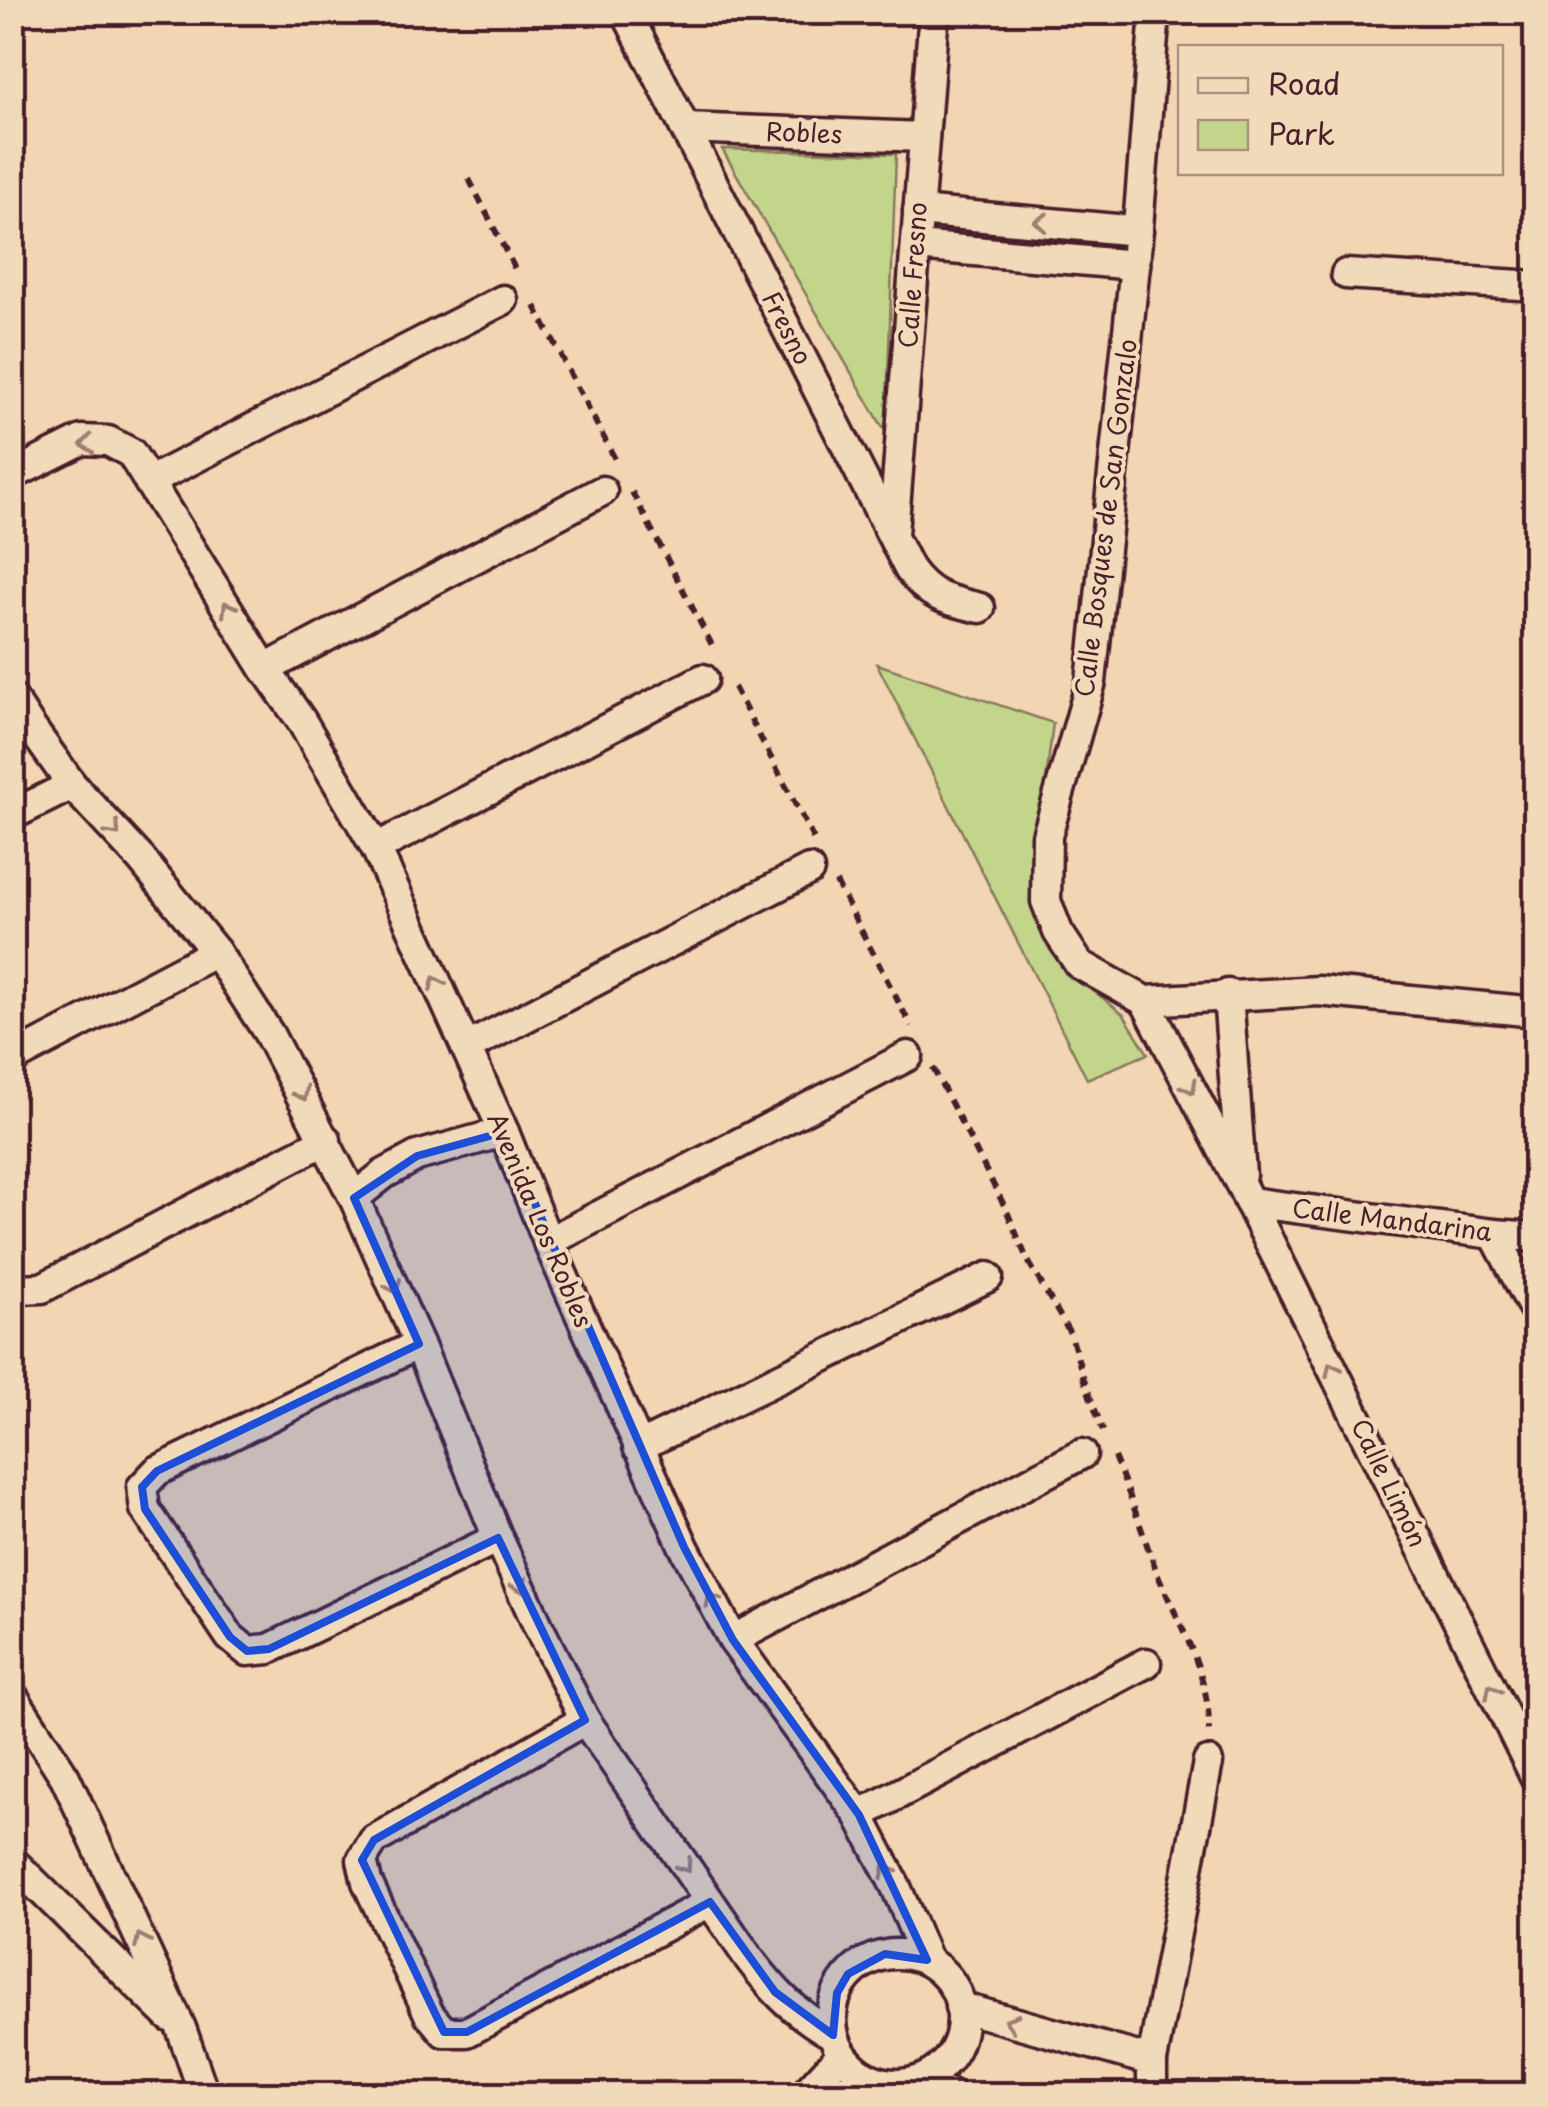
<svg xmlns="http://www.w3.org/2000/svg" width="1548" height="2107" font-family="'Playpen Sans',sans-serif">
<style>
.green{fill:#c2d58b;stroke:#867a5b;stroke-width:2.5}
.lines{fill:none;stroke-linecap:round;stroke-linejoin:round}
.minor-casing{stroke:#4a1f2b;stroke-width:35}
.path{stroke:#4a1f2b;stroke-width:6;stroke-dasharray:10 8;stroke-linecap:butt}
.minor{stroke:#f1dab9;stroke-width:28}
.oneway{stroke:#9e7c72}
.marked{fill:#1d4ed8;fill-opacity:0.2;stroke:#1d4ed8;stroke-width:8;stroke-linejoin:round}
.labels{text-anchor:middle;stroke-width:8;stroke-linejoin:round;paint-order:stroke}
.street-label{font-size:25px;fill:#4a1f2b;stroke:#f1dab9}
</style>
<rect width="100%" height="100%" fill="#f2d5b2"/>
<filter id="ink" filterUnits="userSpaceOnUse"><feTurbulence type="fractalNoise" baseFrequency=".01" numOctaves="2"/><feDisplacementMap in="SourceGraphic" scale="20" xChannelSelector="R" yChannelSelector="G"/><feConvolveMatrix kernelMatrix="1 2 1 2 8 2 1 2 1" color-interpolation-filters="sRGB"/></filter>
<g filter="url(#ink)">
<!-- green -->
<g class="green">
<polygon points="722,149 896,154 886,433"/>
<polygon points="877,664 1053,723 1034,879 1043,925 1065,968 1124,1015 1148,1054 1087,1079"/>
</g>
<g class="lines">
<!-- minor casing -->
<g class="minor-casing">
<g id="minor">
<path d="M626,12l283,557c21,29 38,31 71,39"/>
<polyline points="1155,12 1135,265 1091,682 1047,836 1046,901 1058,932 1079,964 1145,1001 1318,991 1536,1012"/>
<polyline points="685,128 924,137"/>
<polyline points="918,211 1138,231"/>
<polyline points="916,246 1135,265"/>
<polyline points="1346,274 1536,286"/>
<polyline points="12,475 82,440 108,441 131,453 265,669 301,720 376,848 504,1132 548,1242 684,1547 733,1640 859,1815 896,1887 927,1960"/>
<polyline points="150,481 503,300"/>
<polyline points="893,534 934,12"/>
<polyline points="265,669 602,491"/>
<path d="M12,698l18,28 42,59 69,74 75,93 53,82 85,164 65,146 79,194 41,90 46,92 163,237c27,36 46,55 85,78"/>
<polyline points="12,815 72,785"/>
<polyline points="376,848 703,679"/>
<polyline points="1228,994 1241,1175"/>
<polyline points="1145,1001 1242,1187 1536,1778"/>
<polyline points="466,1048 809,870"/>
<polyline points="12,1059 216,952"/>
<polyline points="354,1198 384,1174 417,1156 504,1132"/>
<polyline points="1249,1202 1494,1234 1536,1237"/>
<polyline points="1494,1234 1536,1313"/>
<polyline points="548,1242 908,1056"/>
<polyline points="12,1283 19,1289 42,1288 326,1140"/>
<polyline points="419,1344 157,1471 142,1487 145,1509 230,1637 247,1651 269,1649 498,1538"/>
<polyline points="638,1447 988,1277"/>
<polyline points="733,1640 1082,1454"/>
<polyline points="12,1695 65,1777 181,2028 204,2094"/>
<polyline points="585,1720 374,1840 362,1860 367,1882 429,2014 444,2032 467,2032 710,1902"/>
<polyline points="859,1815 1146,1663"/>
<polyline points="12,1861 170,2017"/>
<circle cx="897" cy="2019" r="65"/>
<polyline points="960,2007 1152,2061"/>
<polyline points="917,2081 950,2094"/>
<polyline points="805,2094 842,2054"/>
<polyline points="1152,2094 1152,2061 1208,1762"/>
</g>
</g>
<!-- path -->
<g class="path">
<polyline points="469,179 517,273"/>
<polyline points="535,306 617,463"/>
<polyline points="632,492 714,649"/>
<polyline points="734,687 814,840"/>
<polyline points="836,882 911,1026"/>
<polyline points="933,1068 1006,1209 1027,1259 1071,1335 1084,1380 1103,1431"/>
<path d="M1114,1457c17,38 29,79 44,118 22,52 52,98 51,156"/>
</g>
<!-- minor -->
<use href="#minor" class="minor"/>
</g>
<!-- one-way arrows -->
<defs><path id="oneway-chevron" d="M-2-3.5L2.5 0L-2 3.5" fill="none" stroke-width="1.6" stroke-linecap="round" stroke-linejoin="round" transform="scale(2.5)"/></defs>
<g class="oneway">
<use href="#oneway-chevron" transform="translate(1041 222) rotate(-175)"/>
<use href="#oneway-chevron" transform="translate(87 444) rotate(172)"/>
<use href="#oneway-chevron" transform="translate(228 608) rotate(-121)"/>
<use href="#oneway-chevron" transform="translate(114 830) rotate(47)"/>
<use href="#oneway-chevron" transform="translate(436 983) rotate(-114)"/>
<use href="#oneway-chevron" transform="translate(1190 1087) rotate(63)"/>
<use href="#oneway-chevron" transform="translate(302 1094) rotate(62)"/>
<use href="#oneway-chevron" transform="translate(394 1287) rotate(66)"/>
<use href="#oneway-chevron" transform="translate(1332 1369) rotate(-116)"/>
<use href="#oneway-chevron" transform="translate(520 1586) rotate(66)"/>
<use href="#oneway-chevron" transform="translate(712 1599) rotate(-118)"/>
<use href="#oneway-chevron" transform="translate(1492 1691) rotate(-116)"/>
<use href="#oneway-chevron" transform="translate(685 1866) rotate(56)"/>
<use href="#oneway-chevron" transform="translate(887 1871) rotate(-117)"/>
<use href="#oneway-chevron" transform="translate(141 1940) rotate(-115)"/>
<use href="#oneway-chevron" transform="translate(1011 2022) rotate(-163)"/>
</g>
</g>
<!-- marked area -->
<path class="marked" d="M504,1132l180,415 49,93 126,175 68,145 -42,-6 -37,20 -11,19 -4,42 -58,-43 -65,-90 -243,130h-23l-82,-172 12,-20 211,-120 -87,-182 -229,111 -22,2 -17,-14 -85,-128 -3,-22 15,-16 262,-127 -65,-146 63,-42z"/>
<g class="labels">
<!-- street labels -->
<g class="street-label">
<text transform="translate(804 133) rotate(2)" y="9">Robles</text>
<text transform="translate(913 275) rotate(-86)" y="9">Calle Fresno</text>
<text transform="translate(787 328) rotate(63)" y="9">Fresno</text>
<text transform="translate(1106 518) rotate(-83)" y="9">Calle Bosques de San Gonzalo</text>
<text transform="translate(540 1220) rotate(67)" y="9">Avenida Los Robles</text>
<text transform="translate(1392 1220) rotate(7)" y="9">Calle Mandarina</text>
<text transform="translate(1389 1483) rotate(64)" y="9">Calle Limón</text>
</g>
</g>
<!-- margin -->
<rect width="1548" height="2107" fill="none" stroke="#f1dab9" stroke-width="50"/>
<rect x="25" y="25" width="1498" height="2057" fill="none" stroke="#4a1f2b" stroke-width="4" filter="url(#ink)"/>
<!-- legend -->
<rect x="1178" y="45" width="325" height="130" fill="#f1dab9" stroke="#ae8f80" stroke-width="2.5"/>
<rect x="1198" y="78" width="50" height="15" fill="#f1dab9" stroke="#ae8f80" stroke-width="2.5"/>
<text x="1268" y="95" font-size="30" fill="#4a1f2b">Road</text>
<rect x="1198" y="120" width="50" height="30" fill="#c2d58b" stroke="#ae8f80" stroke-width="2.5"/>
<text x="1268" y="145" font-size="30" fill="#4a1f2b">Park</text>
</svg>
